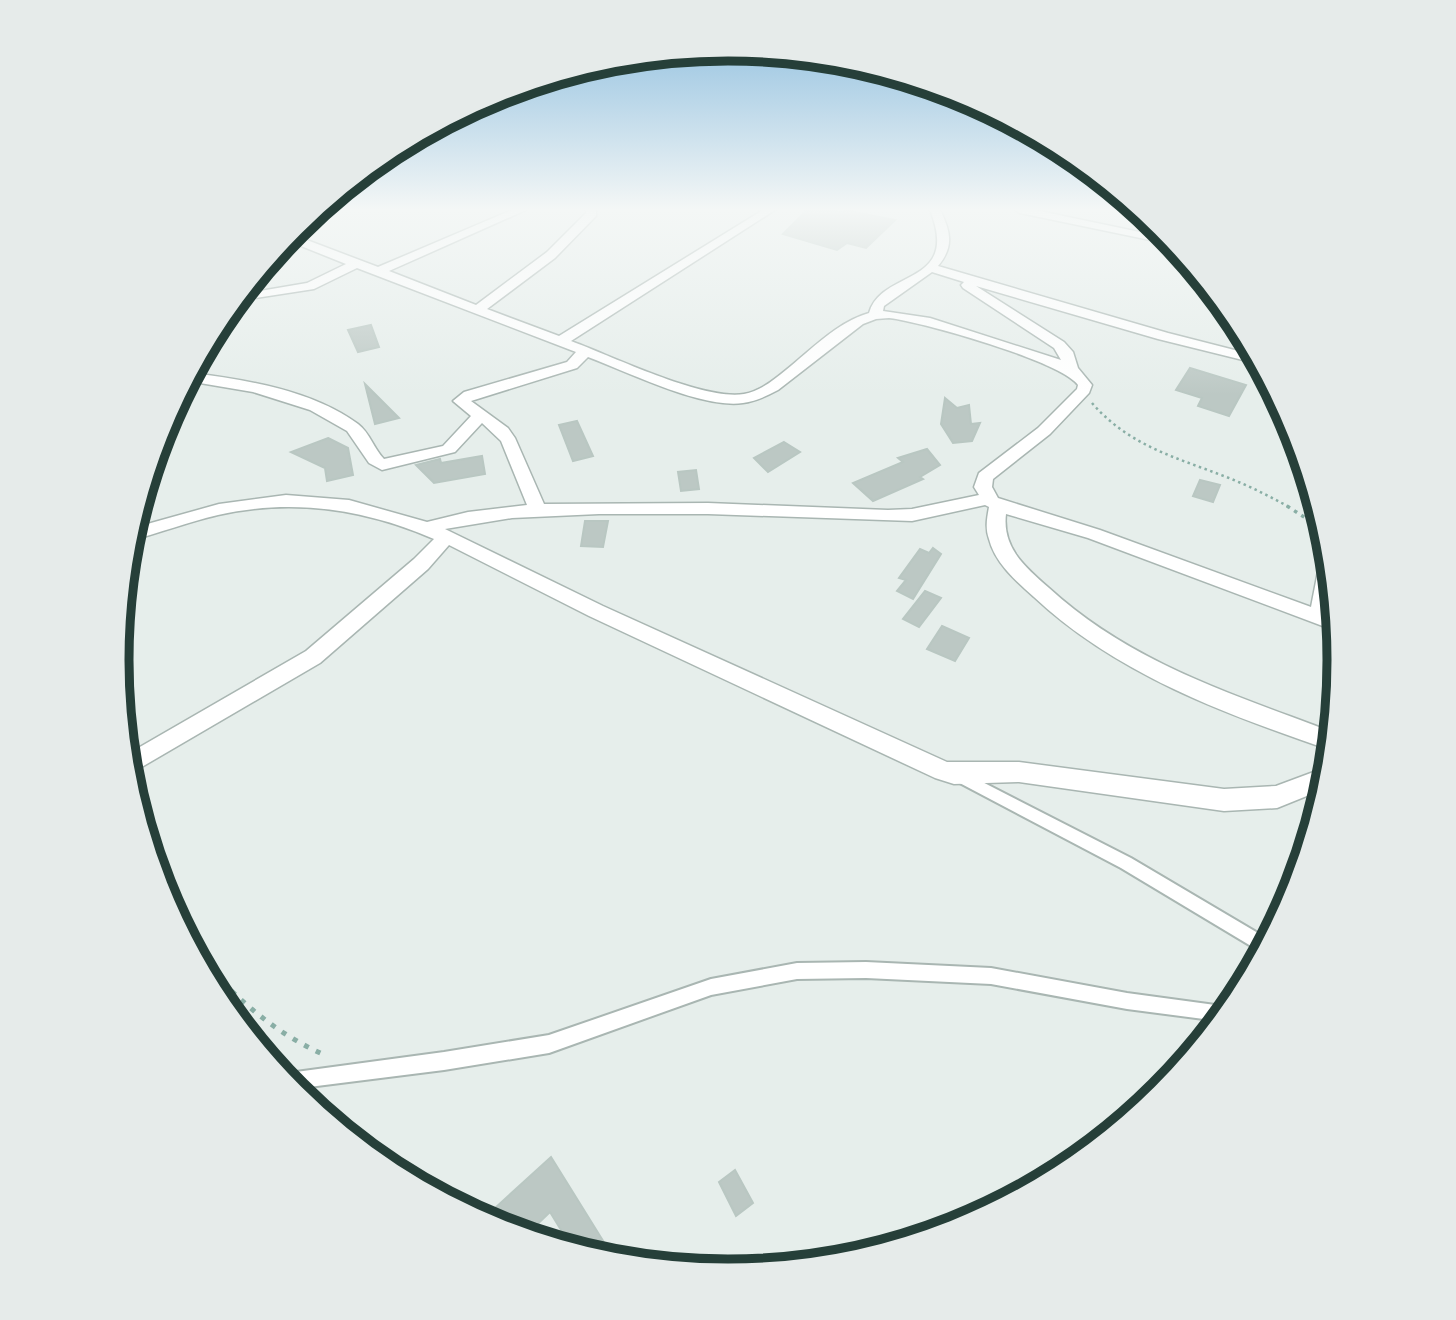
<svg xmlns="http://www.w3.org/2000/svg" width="1456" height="1320" font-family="Cabin,sans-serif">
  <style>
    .building { fill: #bcc8c4; stroke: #b9c7c2; stroke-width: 2 }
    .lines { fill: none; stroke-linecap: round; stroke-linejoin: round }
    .service-casing { stroke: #a9b6b2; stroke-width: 4 }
    .minor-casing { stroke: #a9b6b2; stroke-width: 3 }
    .path-far3 { stroke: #89aea5; stroke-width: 2.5; stroke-dasharray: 2.5 3.5; stroke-linecap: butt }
    .path-far2 { stroke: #89aea5; stroke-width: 3.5; stroke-dasharray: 3.5 5; stroke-linecap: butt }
    .path-far1 { stroke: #89aea5; stroke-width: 4.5; stroke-dasharray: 4.5 6; stroke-linecap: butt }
    .path { stroke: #89aea5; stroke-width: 5; stroke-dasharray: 5 8; stroke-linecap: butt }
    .service { fill: #fff; fill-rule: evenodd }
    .minor { fill: #fff; fill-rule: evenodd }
    .rim { fill: none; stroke: #263f39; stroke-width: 9 }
  </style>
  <rect width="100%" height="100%" fill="#e6eeeb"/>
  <!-- building -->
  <g class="building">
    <polygon points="807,210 843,212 845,210 895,220 866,248 847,243 837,250 783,234"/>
    <polygon points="371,325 379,347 358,352 348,330"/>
    <polygon points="1190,368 1246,385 1229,416 1198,406 1202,398 1176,390"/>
    <polygon points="365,384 399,418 375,424"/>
    <polygon points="945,398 957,408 969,405 971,424 980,423 972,441 953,443 941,424"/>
    <polygon points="577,421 593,456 573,461 559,425"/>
    <polygon points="328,438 348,448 353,475 327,481 325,468 291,452"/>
    <polygon points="784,442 800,452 768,472 754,458"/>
    <polygon points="927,449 940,465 920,477 923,479 873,501 853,483 903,462 898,458"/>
    <polygon points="482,456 485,474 434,483 416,465 440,459 441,463"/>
    <polygon points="696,470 699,489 681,491 678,472"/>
    <polygon points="1200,480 1220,485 1213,502 1193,496"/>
    <polygon points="585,521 608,521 603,547 581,546"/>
    <polygon points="933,548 941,554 913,599 897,591 906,580 899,578 920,549 929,553"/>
    <polygon points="925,591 941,598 919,627 903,619"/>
    <polygon points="942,626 969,638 955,661 927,649"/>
    <polygon points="551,1157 615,1260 572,1248 550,1212 527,1234 483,1219"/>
    <polygon points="735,1170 753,1203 736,1216 719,1182"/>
  </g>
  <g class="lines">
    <!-- service casing -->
    <g class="service-casing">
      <g id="service">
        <polygon points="959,770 1131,858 1268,939 1261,952 1121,868 954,780 952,776 954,772"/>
        <polygon points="866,962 991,968 1127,993 1230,1007 1219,1021 1127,1009 991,984 866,978 797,979 711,995 549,1053 444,1070 293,1089 281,1074 444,1052 549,1035 711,979 797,963"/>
      </g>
    </g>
    <!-- minor casing -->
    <g class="minor-casing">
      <g id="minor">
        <path d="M512,210h14l-137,61 87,34 71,-53 39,-39v-3h10v6l-41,42 -68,51 72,27 204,-126h12l-204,131c41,15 133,60 173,53 16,-3 30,-14 42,-24 25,-20 51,-48 83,-57 13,-45 92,-26 61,-103h10c11,22 14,37 -2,56l230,67 86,22 5,9 -101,-25 -182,-53 88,56 9,10 5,16 14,17 -3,8 -39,41 -57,45 -1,8 6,11 102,32 211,77 9,-46 2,-5 7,-1 4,41 -3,18 5,2 1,15 -248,-93 -82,-24c-4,34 19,53 43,74 82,75 181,105 283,144l-2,18c-105,-36 -214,-76 -296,-153 -18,-16 -39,-34 -45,-58 -4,-11 -2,-21 0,-32l-4,-2 -73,16 -204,-7h-109l-87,4 -67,11 158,77 344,156h72l205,27 52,-3 51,-19 -3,22 -47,19 -53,3 -205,-29 -65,2 -19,-6 -346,-162 -140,-71 -21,24 -108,94 -192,112 -2,-20 180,-104 108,-92 20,-20c-69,-30 -142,-41 -216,-24 -30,7 -59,18 -88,26l3,-13 86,-24 67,-9 63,5 78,22 41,-10 59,-7 -26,-64 -19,-18 -27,29 -73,18 -13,-7 -22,-32 -37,-21 -57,-18 -65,-11 4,-8c55,7 120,17 166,51 12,9 16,25 26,35l59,-13 28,-30 -18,-15 11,-9 103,-30 9,-10 -219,-84 -43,21 -78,12 6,-7 65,-11 39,-19 -60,-24 5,-6 87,33zM932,272l32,10 -3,3 2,3 91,60 7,12 -131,-42 -47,-7 1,-5zM889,318c34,4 171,43 189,67l-1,4 -39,39 -59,45 -5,14 5,8 -67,14 -24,1 -180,-7 -164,1 -29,-66 -7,-10 -37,-27 106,-33 11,-11c40,15 114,52 155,46 13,-2 24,-7 35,-13l85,-66 13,-5z"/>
        <polygon points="1015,210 1035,210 1168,238 1174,245 1020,213"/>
        <polygon points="1129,210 1138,210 1143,214 1130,212"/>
      </g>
    </g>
    <!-- path-far3 -->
    <path class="path-far3" d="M1092,403c44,51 103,58 160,85 13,6 26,13 39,20"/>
    <!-- path-far2 -->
    <polyline class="path-far2" points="1287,506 1324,530"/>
    <!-- path-far1 -->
    <polyline class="path-far1" points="140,817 147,822 172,896 204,964 224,984"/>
    <!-- path -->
    <path class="path" d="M222,982c33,32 63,56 105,74"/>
    <!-- service -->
    <use href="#service" class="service"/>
    <!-- minor -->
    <use href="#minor" class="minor"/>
  </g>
  <!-- sky -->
  <linearGradient id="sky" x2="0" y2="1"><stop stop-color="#86badd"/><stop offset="0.53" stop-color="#f4f7f6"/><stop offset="1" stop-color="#f4f7f6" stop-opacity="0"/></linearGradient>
  <rect width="1456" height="395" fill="url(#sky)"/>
  <!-- crop -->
  <path d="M0 0H1456V1320H0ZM129 660a599 599 0 1 1 1198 0a599 599 0 1 1-1198 0Z" fill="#e6ebea" fill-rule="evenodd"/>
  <path class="rim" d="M129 660a599 599 0 1 1 1198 0a599 599 0 1 1-1198 0Z"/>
</svg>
